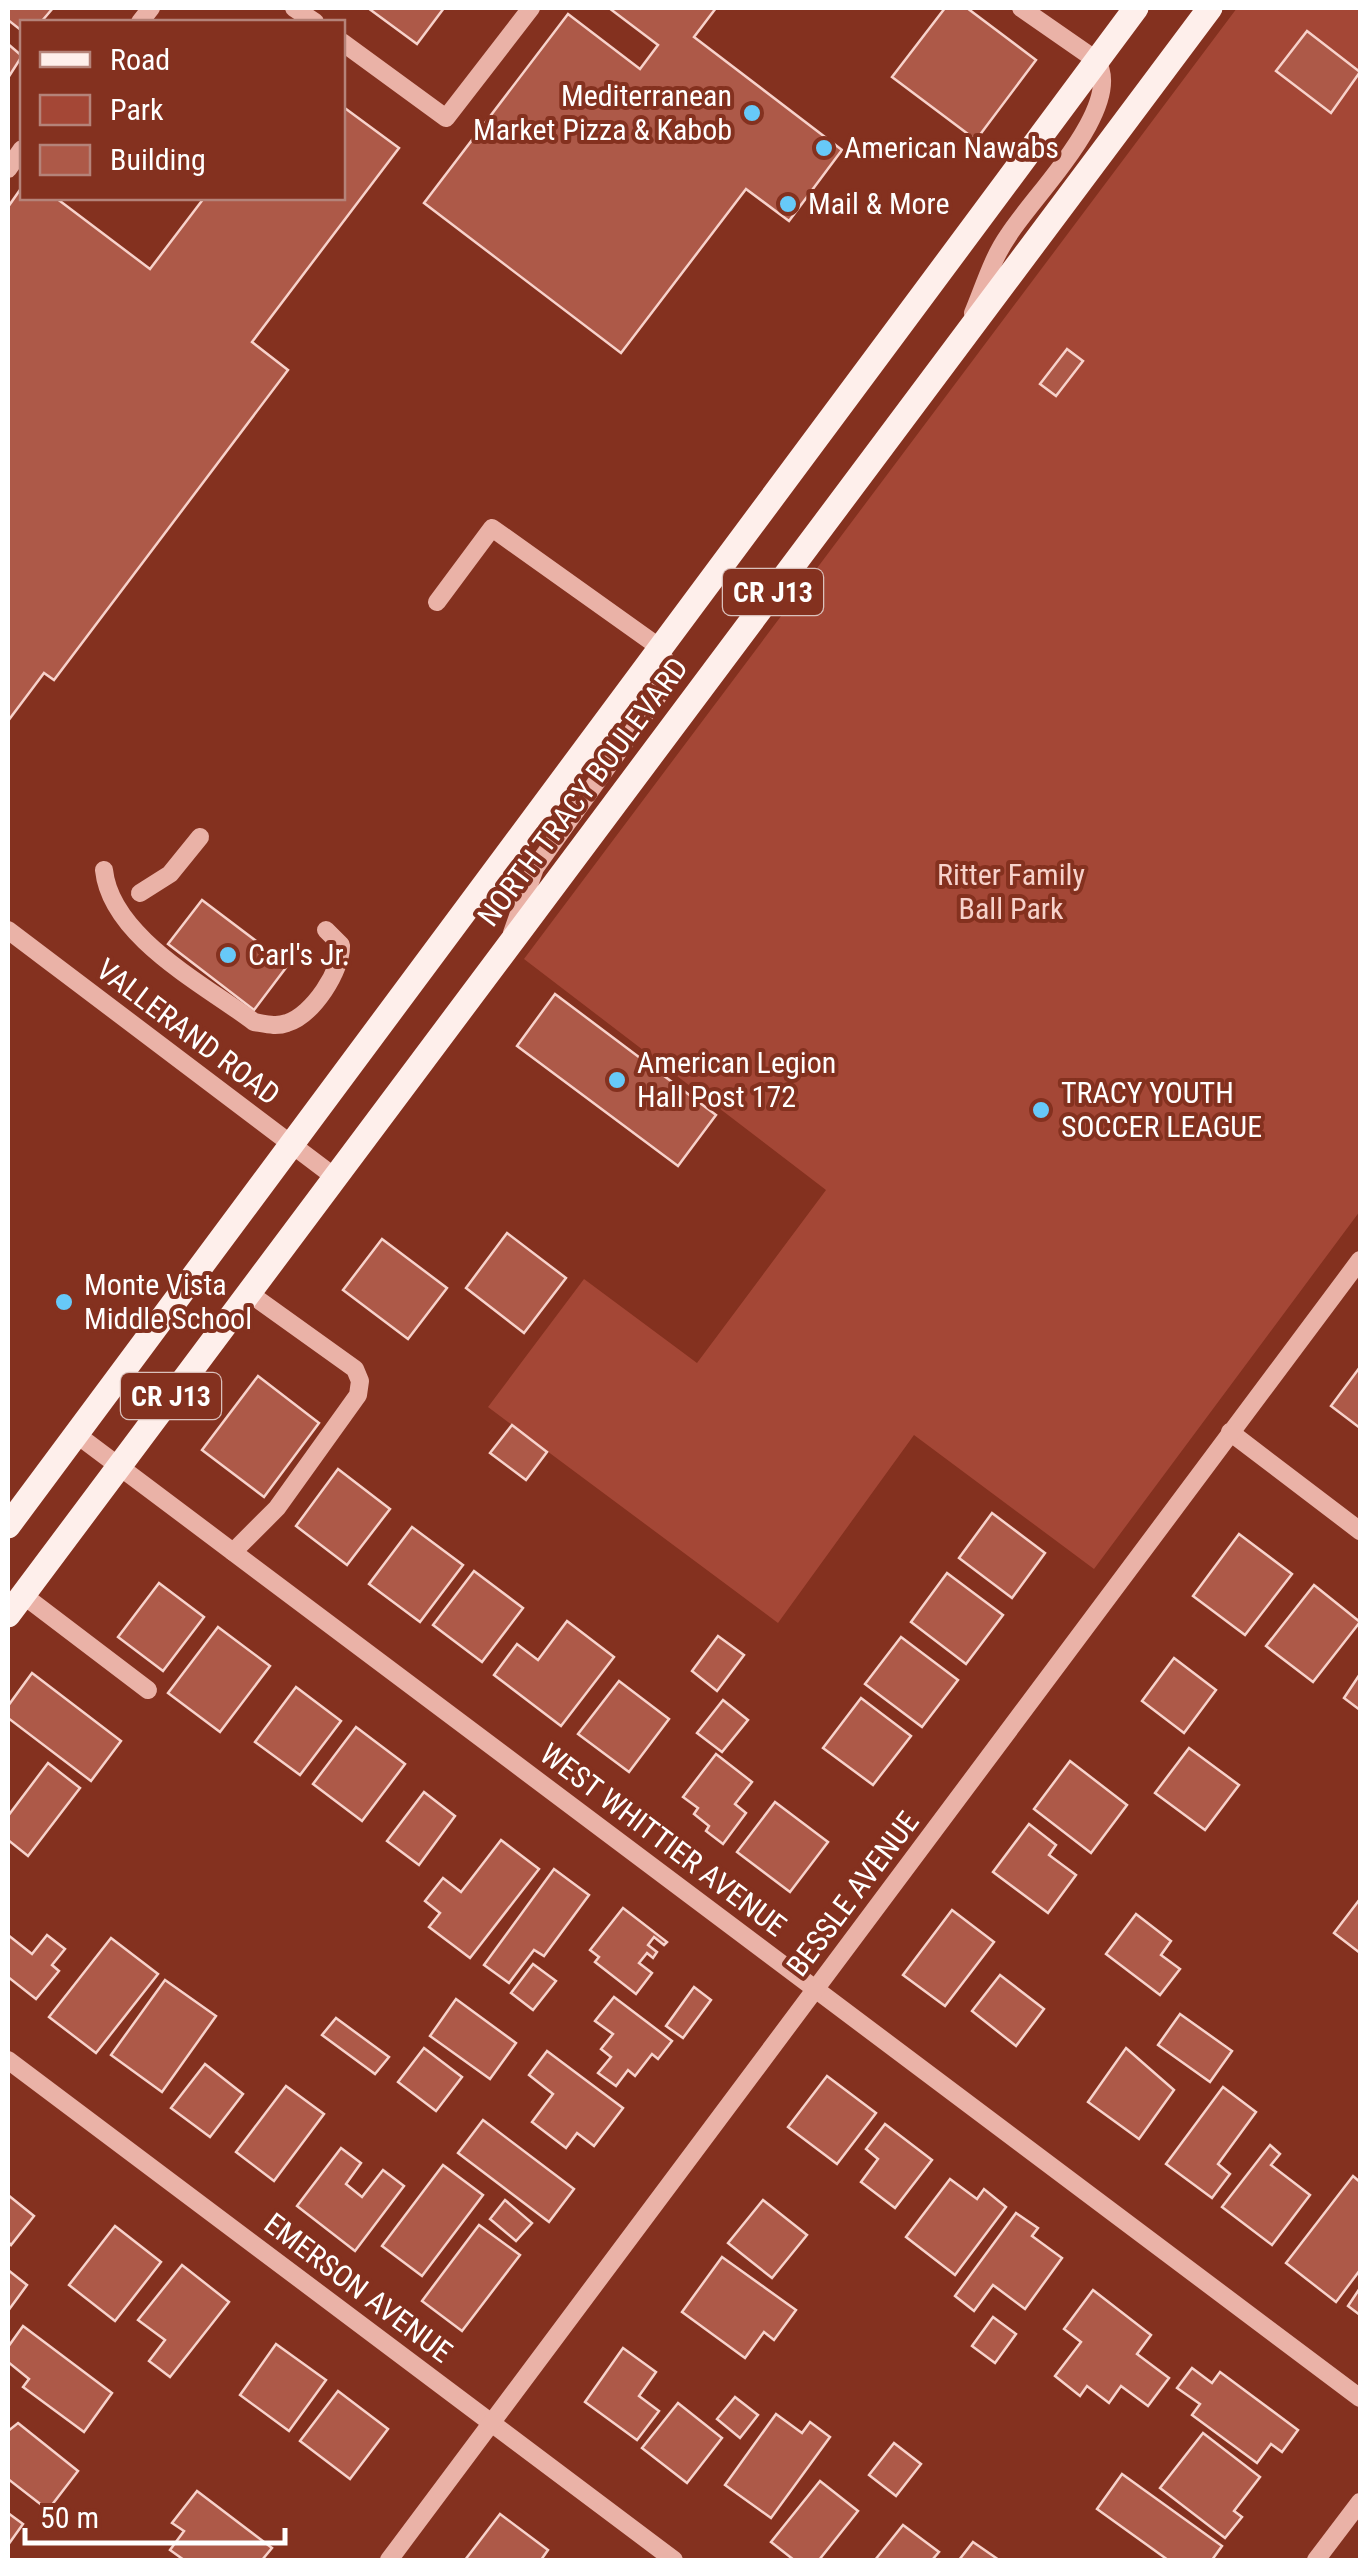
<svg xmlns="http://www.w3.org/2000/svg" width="1368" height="2568" font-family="'Roboto Condensed',sans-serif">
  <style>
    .green { fill: #a44736 }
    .building { fill: #ad5948; stroke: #f7d2cb; stroke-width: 2.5 }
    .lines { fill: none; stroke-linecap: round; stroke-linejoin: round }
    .minor { stroke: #eab2a7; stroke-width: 18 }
    .major { stroke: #feefeb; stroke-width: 25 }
    .poi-dot { fill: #67c9f8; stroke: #84311f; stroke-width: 4 }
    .labels { text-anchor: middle; stroke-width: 8; stroke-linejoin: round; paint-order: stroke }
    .shield { fill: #84311f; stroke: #dac1bc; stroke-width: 2.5 }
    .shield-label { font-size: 28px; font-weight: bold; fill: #fff }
    .poi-label { font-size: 30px; fill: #fff; stroke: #84311f; text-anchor: start }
    .street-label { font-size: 30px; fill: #fff; stroke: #84311f }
    .park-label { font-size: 30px; fill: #f7d2cb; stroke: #84311f }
  </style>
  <rect width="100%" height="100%" fill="#84311f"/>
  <!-- green -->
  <polygon class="green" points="1237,8 1360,8 1360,1211 1094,1569 914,1435 778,1623 488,1407 584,1279 697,1363 826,1190 524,959"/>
  <!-- building -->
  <g class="building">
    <polygon points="8,8 53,8 41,22 22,22 22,31 8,20"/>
    <polygon points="368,8 444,8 417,44"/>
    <polygon points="609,8 716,8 694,37 842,150 789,221 746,189 621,353 424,203 568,14 640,69 658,45"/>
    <polygon points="945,8 967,8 1036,60 976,140 892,77"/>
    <polygon points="1307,31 1360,72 1331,113 1276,71"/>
    <polygon points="8,44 22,56 8,78"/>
    <polygon points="342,106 399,148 252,342 288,370 54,680 44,673 8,721 8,207 22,187 22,198 56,198 150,269 204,198 342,198"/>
    <polygon points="1067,349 1083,361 1056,396 1040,384"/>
    <polygon points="202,900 288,965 254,1010 168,944"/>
    <polygon points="555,994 716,1115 678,1166 517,1046"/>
    <polygon points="507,1233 566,1278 524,1333 466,1288"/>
    <polygon points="382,1239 447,1288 408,1339 343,1290"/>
    <polygon points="1360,1367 1360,1428 1331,1406"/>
    <polygon points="258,1376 319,1423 264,1497 202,1450"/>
    <polygon points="512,1425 547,1452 526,1480 490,1453"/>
    <polygon points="338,1469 390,1509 347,1565 296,1526"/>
    <polygon points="992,1513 1045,1553 1012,1598 959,1558"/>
    <polygon points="412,1527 463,1565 420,1622 369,1584"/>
    <polygon points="1239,1534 1292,1574 1245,1635 1193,1596"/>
    <polygon points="474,1571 523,1608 482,1662 433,1625"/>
    <polygon points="947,1573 1003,1615 966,1664 911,1622"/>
    <polygon points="159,1583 204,1617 163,1671 118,1637"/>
    <polygon points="1314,1585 1360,1622 1313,1682 1266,1646"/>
    <polygon points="567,1621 614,1657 561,1726 494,1675 517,1644 538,1660"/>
    <polygon points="218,1627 270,1666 220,1732 168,1693"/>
    <polygon points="718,1636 744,1655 717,1691 692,1671"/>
    <polygon points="901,1637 958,1680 922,1727 865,1684"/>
    <polygon points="1174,1658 1216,1690 1184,1733 1142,1701"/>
    <polygon points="32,1673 121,1741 91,1781 8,1718 8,1706"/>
    <polygon points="1360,1674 1360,1710 1344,1698"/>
    <polygon points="619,1681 669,1719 629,1772 578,1734"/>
    <polygon points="296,1687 341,1721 300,1775 255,1742"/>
    <polygon points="861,1698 911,1736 873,1785 823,1748"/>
    <polygon points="723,1700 748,1720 722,1752 697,1733"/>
    <polygon points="356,1727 405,1764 362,1821 313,1784"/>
    <polygon points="1189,1748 1239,1785 1205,1830 1155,1793"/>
    <polygon points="716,1754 752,1782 735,1804 746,1813 723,1844 706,1831 709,1826 694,1814 698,1808 683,1797"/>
    <polygon points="1070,1761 1127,1805 1091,1853 1034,1809"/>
    <polygon points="48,1763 80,1788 28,1856 8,1840 8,1816"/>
    <polygon points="424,1792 455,1816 419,1865 387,1841"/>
    <polygon points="775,1802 828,1842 790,1892 737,1852"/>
    <polygon points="1029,1824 1056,1845 1049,1855 1076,1875 1048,1913 993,1872"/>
    <polygon points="501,1840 539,1869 470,1958 429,1927 440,1913 425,1901 443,1878 461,1892"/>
    <polygon points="554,1869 589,1895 544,1956 534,1950 509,1983 484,1965"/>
    <polygon points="1360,1899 1360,1953 1334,1933"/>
    <polygon points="623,1908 667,1942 664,1945 654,1937 648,1945 657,1952 653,1958 647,1953 639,1963 652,1973 636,1994 595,1962 599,1957 590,1950"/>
    <polygon points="952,1910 994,1942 945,2006 903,1975"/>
    <polygon points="1136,1914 1171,1941 1161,1955 1180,1969 1160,1995 1106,1954"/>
    <polygon points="8,1935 32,1954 47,1935 65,1949 52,1965 59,1971 36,1999 8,1977"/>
    <polygon points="111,1938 158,1974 96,2053 49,2017"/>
    <polygon points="533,1964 556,1981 533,2010 511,1993"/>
    <polygon points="1000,1975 1044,2009 1016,2046 972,2011"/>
    <polygon points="165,1980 216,2016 162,2092 111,2055"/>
    <polygon points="694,1987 711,2000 683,2038 666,2026"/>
    <polygon points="614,1997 672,2041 658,2059 652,2054 635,2076 628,2070 616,2086 598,2073 611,2057 601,2049 613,2034 595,2021"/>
    <polygon points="456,1999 516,2043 490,2079 430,2036"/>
    <polygon points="1180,2014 1232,2051 1210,2082 1158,2045"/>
    <polygon points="336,2018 389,2057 375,2074 322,2035"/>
    <polygon points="424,2048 462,2077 436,2111 398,2082"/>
    <polygon points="1126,2048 1174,2090 1139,2139 1088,2102"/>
    <polygon points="547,2051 623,2108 594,2146 577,2133 566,2148 532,2122 553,2094 529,2075"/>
    <polygon points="205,2064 243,2094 210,2137 171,2108"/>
    <polygon points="827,2076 876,2113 837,2164 788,2127"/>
    <polygon points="286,2086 324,2114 274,2181 236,2152"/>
    <polygon points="1223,2087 1256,2112 1218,2164 1230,2174 1212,2198 1166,2164"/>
    <polygon points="483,2120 574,2189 549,2222 458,2153"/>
    <polygon points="885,2124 932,2160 895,2208 861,2182 878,2159 866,2149"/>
    <polygon points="1270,2145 1280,2154 1271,2165 1310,2195 1272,2245 1222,2207"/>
    <polygon points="341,2148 361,2163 346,2184 362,2197 383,2170 404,2186 355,2251 297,2206"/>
    <polygon points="443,2165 483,2195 422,2276 382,2246"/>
    <polygon points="1353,2176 1360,2182 1360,2270 1336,2302 1286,2263"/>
    <polygon points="950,2179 977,2199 984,2189 1006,2207 955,2275 906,2237"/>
    <polygon points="8,2195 34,2216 11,2245 8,2242"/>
    <polygon points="505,2200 532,2223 516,2241 490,2219"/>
    <polygon points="763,2200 807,2235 772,2278 728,2243"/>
    <polygon points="1016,2213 1038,2228 1032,2236 1062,2258 1025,2309 993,2285 974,2311 955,2296"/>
    <polygon points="479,2225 520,2255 462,2331 422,2301"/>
    <polygon points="115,2226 161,2262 115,2321 69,2285"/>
    <polygon points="722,2257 796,2310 774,2340 764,2332 745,2358 682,2312"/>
    <polygon points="182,2265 229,2302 170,2377 149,2361 165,2340 138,2320"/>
    <polygon points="8,2270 27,2285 8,2311"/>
    <polygon points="1360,2288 1360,2315 1348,2306"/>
    <polygon points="1093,2290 1151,2335 1137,2354 1169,2378 1148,2406 1121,2386 1109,2403 1087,2386 1080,2396 1055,2376 1081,2342 1064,2329"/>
    <polygon points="993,2317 1016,2334 995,2363 972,2346"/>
    <polygon points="23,2326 112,2393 84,2432 23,2387 29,2379 8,2362 8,2347"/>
    <polygon points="276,2344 326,2380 289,2431 240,2395"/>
    <polygon points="623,2348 656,2372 639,2396 659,2411 637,2440 585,2402"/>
    <polygon points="1192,2368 1212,2383 1220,2372 1298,2430 1282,2452 1271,2444 1257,2463 1192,2415 1200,2404 1177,2388"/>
    <polygon points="338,2391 388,2429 350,2479 300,2441"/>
    <polygon points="735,2397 758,2415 740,2438 717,2419"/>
    <polygon points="678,2403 722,2438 687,2483 642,2448"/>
    <polygon points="776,2414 802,2433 810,2422 830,2437 771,2518 725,2485"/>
    <polygon points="18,2423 78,2471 48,2510 8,2479 8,2431"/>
    <polygon points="1203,2433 1260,2477 1234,2511 1242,2517 1225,2538 1160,2488"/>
    <polygon points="894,2443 921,2464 896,2496 869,2475"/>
    <polygon points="1122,2474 1222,2546 1212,2560 1168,2560 1097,2509"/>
    <polygon points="820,2481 858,2511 819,2560 794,2560 771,2542"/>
    <polygon points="197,2491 272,2548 262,2560 184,2560 170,2550 184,2531 172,2523"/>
    <polygon points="8,2513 23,2524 8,2545"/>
    <polygon points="500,2514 548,2550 541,2560 465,2560"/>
    <polygon points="903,2525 939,2552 932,2560 875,2560"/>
    <polygon points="973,2542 999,2560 959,2560"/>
  </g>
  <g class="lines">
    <!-- minor -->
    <g class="minor">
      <polyline points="294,8 315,22"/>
      <polyline points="140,22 151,8"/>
      <polyline points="342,42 446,118 531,8"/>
      <polyline points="8,169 22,149"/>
      <path d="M973,313c11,-26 19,-54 35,-77 24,-39 119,-131 88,-176l-75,-52"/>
      <polyline points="437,602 492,528 659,647 666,662 658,696 535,868 512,933"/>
      <path d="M104,870c7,67 100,114 150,152 12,2 22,5 33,1 26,-8 55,-53 54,-78l-15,-15"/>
      <polyline points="140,893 170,874 200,837"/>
      <polyline points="8,930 336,1178"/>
      <polyline points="1230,1432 1360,1531"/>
      <polyline points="76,1434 1360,2398"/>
      <polyline points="233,1552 277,1508 358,1395 360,1381 355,1369 249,1293"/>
      <polyline points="23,1595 148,1690"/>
      <polyline points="8,2060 674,2560"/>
      <polyline points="389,2560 1360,1260"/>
      <polyline points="1316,2560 1360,2502"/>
    </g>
    <!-- major -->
    <g class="major">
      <polyline points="8,1526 1136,8"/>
      <polyline points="8,1615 1210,8"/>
    </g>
  </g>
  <!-- markers -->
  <g class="poi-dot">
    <circle cx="752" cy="113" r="10"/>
    <circle cx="824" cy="148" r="10"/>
    <circle cx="788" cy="204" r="10"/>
    <circle cx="228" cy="955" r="10"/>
    <circle cx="617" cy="1080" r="10"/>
    <circle cx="1041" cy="1110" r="10"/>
    <circle cx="64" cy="1302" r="10"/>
  </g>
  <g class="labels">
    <!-- shield labels -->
    <g class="shield">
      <rect x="723" y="569" width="100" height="46" rx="8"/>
      <rect x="121" y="1373" width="100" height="46" rx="8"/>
    </g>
    <g class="shield-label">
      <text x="773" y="602">CR J13</text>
      <text x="171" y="1406">CR J13</text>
    </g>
    <!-- poi labels -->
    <g class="poi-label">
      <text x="732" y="106" text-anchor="end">Mediterranean<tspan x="732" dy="34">Market Pizza &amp; Kabob</tspan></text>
      <text x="844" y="158">American Nawabs</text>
      <text x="808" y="214">Mail &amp; More</text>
      <text x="248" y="965">Carl's Jr.</text>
      <text x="637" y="1073">American Legion<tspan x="637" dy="34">Hall Post 172</tspan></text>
      <text x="1061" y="1103">TRACY YOUTH<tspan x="1061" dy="34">SOCCER LEAGUE</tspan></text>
      <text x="84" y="1295">Monte Vista<tspan x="84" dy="34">Middle School</tspan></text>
    </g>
    <!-- street labels -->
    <g class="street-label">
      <text transform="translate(583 792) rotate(-53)" y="10">NORTH TRACY BOULEVARD</text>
      <text transform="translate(188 1032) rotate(37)" y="10">VALLERAND ROAD</text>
      <text transform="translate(663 1840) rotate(37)" y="10">WEST WHITTIER AVENUE</text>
      <text transform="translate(853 1894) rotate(-53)" y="10">BESSLE AVENUE</text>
      <text transform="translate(358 2288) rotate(37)" y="10">EMERSON AVENUE</text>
    </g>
    <!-- park labels -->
    <g class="park-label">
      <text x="1011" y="885">Ritter Family<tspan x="1011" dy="34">Ball Park</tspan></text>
    </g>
  </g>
  <!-- border -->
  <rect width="1368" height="2568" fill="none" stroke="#ffffff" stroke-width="20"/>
  <!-- legend -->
  <rect x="20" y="20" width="325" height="180" fill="#84311f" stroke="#b58379" stroke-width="2.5"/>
  <rect x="40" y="52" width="50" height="15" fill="#feefeb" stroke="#b58379" stroke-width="2.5"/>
  <text x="110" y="70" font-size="30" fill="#ffffff">Road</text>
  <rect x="40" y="95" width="50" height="30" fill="#a44736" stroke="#b58379" stroke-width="2.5"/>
  <text x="110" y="120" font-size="30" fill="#ffffff">Park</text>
  <rect x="40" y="145" width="50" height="30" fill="#ad5948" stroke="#b58379" stroke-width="2.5"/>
  <text x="110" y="170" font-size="30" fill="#ffffff">Building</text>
  <!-- scale -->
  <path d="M25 2528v15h260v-15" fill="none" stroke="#ffffff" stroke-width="5"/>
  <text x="40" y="2528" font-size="30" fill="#ffffff" stroke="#84311f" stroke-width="8" paint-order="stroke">50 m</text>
</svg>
